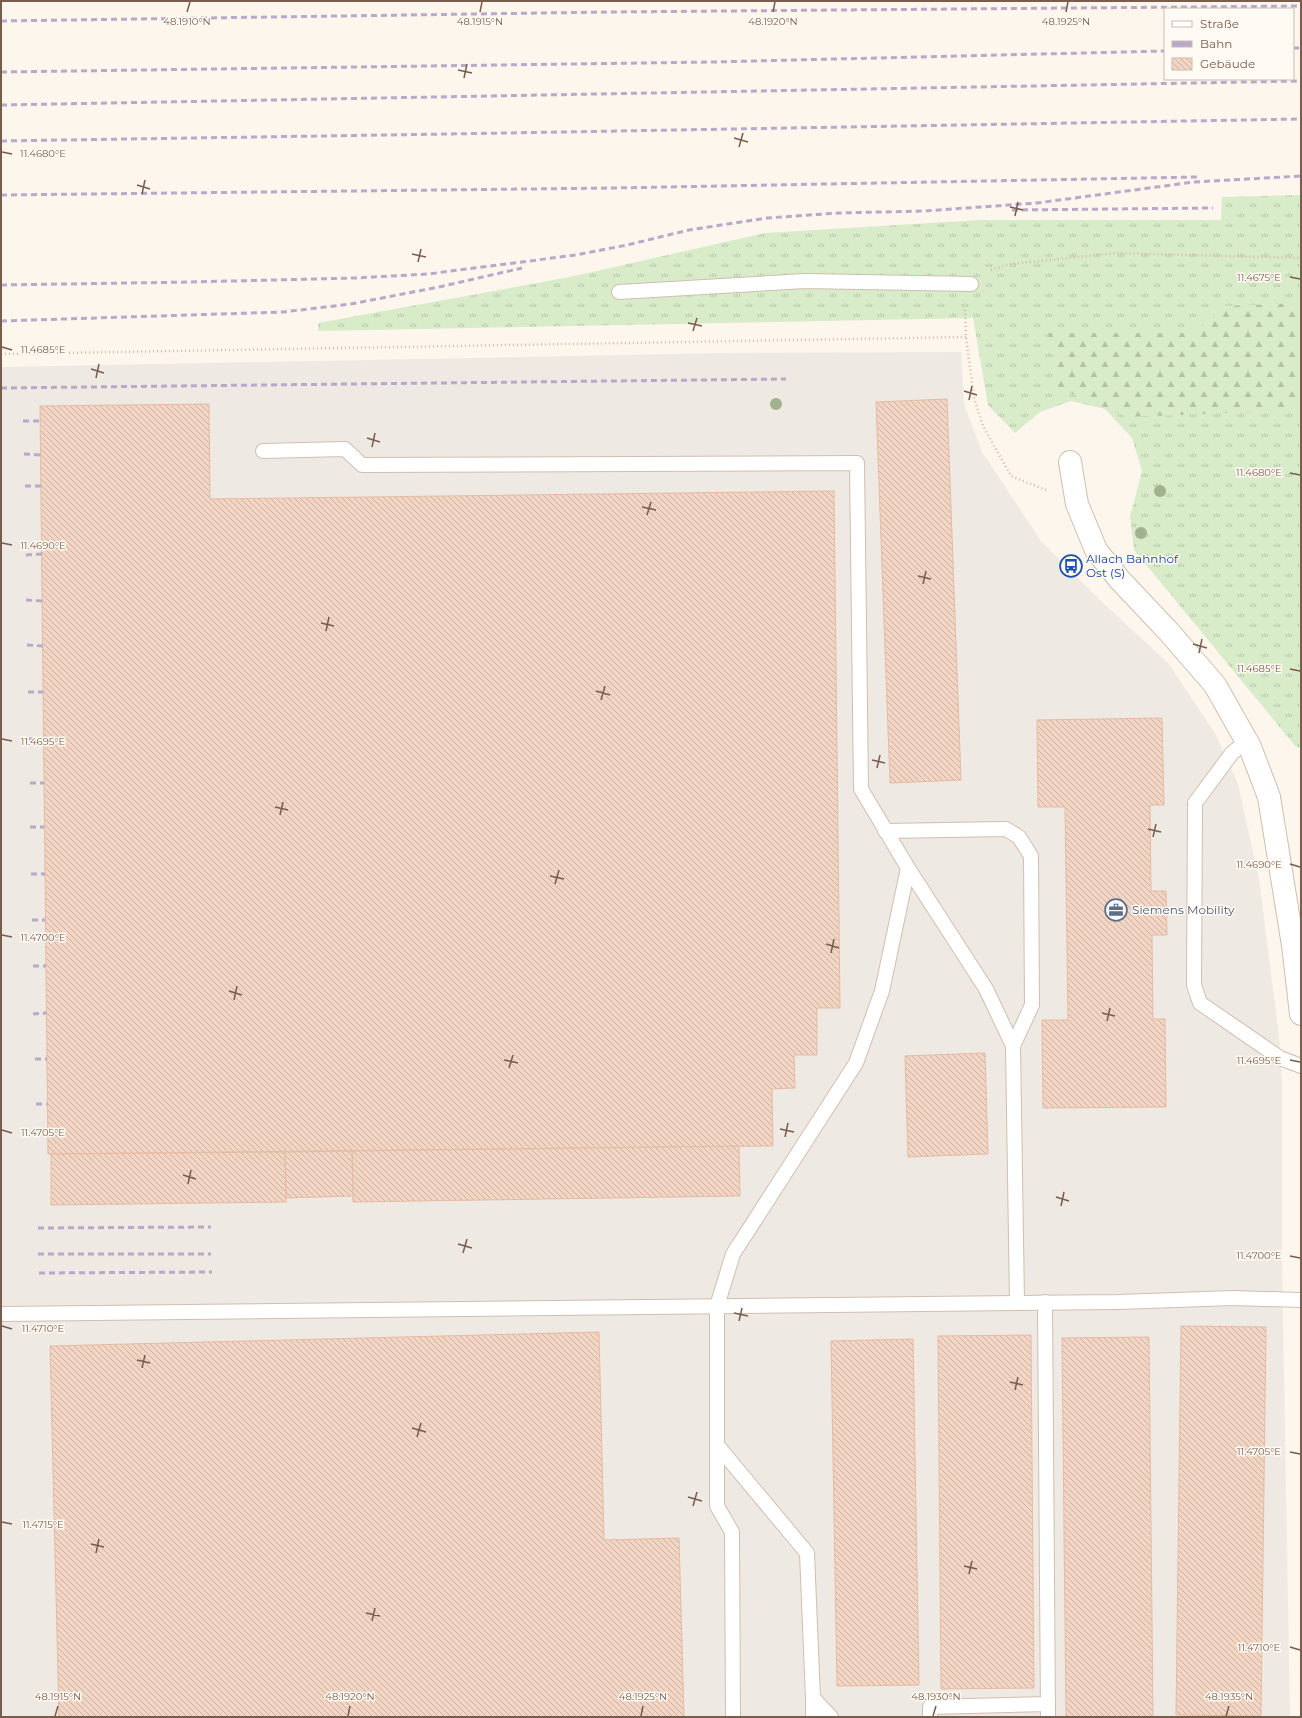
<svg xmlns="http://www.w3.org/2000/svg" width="1302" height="1718" font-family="Montserrat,sans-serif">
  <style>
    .industrial { fill: #efe9e4 }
    .grass { fill: url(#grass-tufts) }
    .forest { fill: url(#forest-firs) }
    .building { fill: url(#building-back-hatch); stroke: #e6bba3 }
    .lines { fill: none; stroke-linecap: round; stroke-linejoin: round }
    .lane-casing { stroke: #d1beb0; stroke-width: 16 }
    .street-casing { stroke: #d1beb0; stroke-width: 24 }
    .path { stroke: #d9b8a5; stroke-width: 2.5; stroke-dasharray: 1 3; stroke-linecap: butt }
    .lane { stroke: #fff; stroke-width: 14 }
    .street { stroke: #fff; stroke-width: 22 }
    .rail { stroke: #b9a8c9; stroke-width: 3; stroke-dasharray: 6 4; stroke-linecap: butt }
    .tree { fill: #a0b28e }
    .ticks { fill: none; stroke: #7a5c4d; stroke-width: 1.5 }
    .labels { text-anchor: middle; stroke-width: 3; stroke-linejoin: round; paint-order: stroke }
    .transit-label { font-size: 12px; fill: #164399; stroke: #fffaf3; text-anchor: start }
    .service-label { font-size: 12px; fill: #4e5e75; stroke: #fffaf3; text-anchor: start }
    .ticks-label { font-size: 10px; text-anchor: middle; fill: #7a5c4d; stroke: #fffaf3; stroke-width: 3; stroke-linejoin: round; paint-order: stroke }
  </style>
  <defs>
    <pattern id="grass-tufts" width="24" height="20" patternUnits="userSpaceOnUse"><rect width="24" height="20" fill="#d8ecc9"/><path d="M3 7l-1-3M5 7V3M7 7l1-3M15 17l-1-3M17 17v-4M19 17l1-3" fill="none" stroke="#b4c2a5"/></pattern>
    <pattern id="forest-firs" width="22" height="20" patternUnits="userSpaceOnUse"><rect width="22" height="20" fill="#d8ecc9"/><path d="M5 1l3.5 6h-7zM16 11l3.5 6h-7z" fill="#b4c2a5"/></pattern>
    <pattern id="building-back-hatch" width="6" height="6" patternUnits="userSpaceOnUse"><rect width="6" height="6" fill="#f3d5c3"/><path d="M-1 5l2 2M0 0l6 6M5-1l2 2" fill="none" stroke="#cab0a1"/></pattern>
  </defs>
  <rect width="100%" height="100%" fill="#fdf6ec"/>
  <!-- industrial -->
  <polygon class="industrial" points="961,352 964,404 982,452 1041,541 1100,600 1168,663 1216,735 1238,784 1259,879 1279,1036 1282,1081 1282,1258 1290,1717 1,1717 1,367 730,353"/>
  <!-- grass -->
  <polygon class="grass" points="1301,195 1301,748 1296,747 1134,550 1130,517 1142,471 1132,438 1105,409 1071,401 1040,412 1015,433 988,405 973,318 318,331 318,323 570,277 765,233 980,220 1221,220 1222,197"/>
  <!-- forest -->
  <polygon class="forest" points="1301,303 1301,410 1127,417 1059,388 1048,333 1193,333 1225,306"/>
  <!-- building -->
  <g class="building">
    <polygon points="947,399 961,780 890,783 876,402"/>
    <polygon points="209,404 210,499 834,491 840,1008 817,1008 817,1055 794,1055 795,1088 772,1089 773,1146 48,1154 40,406"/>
    <polygon points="1162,718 1164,805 1150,805 1151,891 1166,891 1167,935 1152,935 1153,1019 1165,1019 1166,1107 1043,1108 1042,1020 1068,1020 1065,807 1038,807 1037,720"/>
    <polygon points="985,1053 988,1154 908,1157 905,1056"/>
    <polygon points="739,1146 740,1196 353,1202 352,1151"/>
    <polygon points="352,1151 353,1196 286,1198 285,1152"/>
    <polygon points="285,1152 286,1202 51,1205 51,1154"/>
    <polygon points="1181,1326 1266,1327 1261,1716 1176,1715"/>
    <polygon points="599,1332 604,1540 679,1538 684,1717 59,1717 50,1346"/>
    <polygon points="1031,1335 1034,1688 941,1689 938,1336"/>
    <polygon points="1149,1337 1153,1717 1066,1717 1062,1338"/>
    <polygon points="913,1339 919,1685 837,1686 831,1341"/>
  </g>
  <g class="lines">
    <!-- lane casing -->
    <g class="lane-casing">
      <g id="lane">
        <polyline points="619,292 805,281 971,284"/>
        <polyline points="263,451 345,449 362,465 857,463 861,789 908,868 986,989 1013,1046 1017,1302"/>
        <polyline points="1247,741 1232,753 1195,803 1194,985 1200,1003 1280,1058 1301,1066"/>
        <polyline points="885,831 1006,829 1019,837 1031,856 1032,1005 1013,1046"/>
        <polyline points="1045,1302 1048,1717"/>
        <polyline points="1,1314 1118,1302 1234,1298 1301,1300"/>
        <polyline points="717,1445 807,1553 813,1698 831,1717"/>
        <polyline points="813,1698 813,1717"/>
        <polyline points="733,1717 732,1532 717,1506 717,1306 733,1254 856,1063 882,991 908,868"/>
        <polyline points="930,1717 930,1707 1048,1704"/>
      </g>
    </g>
    <!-- street casing -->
    <g class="street-casing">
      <polyline id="street" points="1070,462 1077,504 1096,550 1119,579 1169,632 1215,685 1250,747 1269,797 1293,945 1301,1014"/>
    </g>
    <!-- path -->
    <g class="path">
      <polyline points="991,270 1010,264 1117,253 1301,258"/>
      <polyline points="965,310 966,337 974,398 983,426 1011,476 1046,490"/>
      <polyline points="1,354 966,337"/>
    </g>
    <!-- lane -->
    <use href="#lane" class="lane"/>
    <!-- street -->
    <use href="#street" class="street"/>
    <!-- rail -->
    <g class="rail">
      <polyline points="1,21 610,12 1301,6"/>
      <polyline points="1293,48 1301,48"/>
      <polyline points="1,72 712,62 1165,51"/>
      <polyline points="1,105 1301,81"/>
      <polyline points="1,141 448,134 1301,119"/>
      <polyline points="1,195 614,188 1197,177"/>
      <polyline points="1012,210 1213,208"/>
      <polyline points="1,285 191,282 355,278 428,274 576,255 627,245 689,230 767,218 838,213 924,211 1037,203 1194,182 1301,176"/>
      <polyline points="1,321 283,312 351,304 439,287 522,268"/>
      <polyline points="1,388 786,379"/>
      <polyline points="23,421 40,421"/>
      <polyline points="24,454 41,455"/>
      <polyline points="25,486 41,486"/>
      <polyline points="26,555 42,554"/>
      <polyline points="26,600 42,601"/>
      <polyline points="27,645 43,646"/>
      <polyline points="28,692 43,692"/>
      <polyline points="29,739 44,739"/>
      <polyline points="30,783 44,783"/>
      <polyline points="30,827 44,827"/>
      <polyline points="31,874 45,874"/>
      <polyline points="32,920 45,920"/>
      <polyline points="33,966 46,966"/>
      <polyline points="33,1014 46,1013"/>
      <polyline points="35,1059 47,1059"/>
      <polyline points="36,1104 47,1104"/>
      <polyline points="38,1228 211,1227"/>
      <polyline points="38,1254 211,1254"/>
      <polyline points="39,1273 212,1272"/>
    </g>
  </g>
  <!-- trees -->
  <g class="tree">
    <circle cx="776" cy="404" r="6"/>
    <circle cx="1160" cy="491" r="6"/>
    <circle cx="1141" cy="533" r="6"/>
  </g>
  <!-- ticks -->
  <path class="ticks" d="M187,12l3,-10M480,12l2,-10M773,12l2,-10M1066,12l2,-10M458,70l14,3M464,78l3,-14M734,138l14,4M739,147l4,-14M2,152l10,2M137,185l13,4M142,194l3,-14M1010,207l13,3M1015,216l3,-14M412,254l14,3M418,262l3,-13M1290,277l10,2M688,323l14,3M693,331l4,-13M2,347l10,3M91,369l13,4M96,378l3,-14M964,391l13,4M969,400l3,-14M367,438l13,4M372,447l3,-14M1290,473l10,2M642,507l14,3M647,515l4,-13M2,543l10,2M918,576l13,3M923,584l3,-13M321,623l13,3M326,631l3,-14M1193,644l14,4M1199,653l3,-14M1290,669l10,2M596,691l14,4M601,700l4,-14M2,739l10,2M872,760l13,3M877,768l3,-13M275,807l13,3M280,815l3,-13M1148,829l13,3M1153,837l3,-13M1290,864l10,3M550,876l14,3M555,884l4,-14M2,935l10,2M826,944l13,4M831,953l3,-14M229,991l13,4M234,1000l3,-14M1102,1013l13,3M1107,1021l3,-13M504,1060l14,3M1290,1060l10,2M509,1068l4,-13M780,1129l14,3M2,1130l10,3M785,1137l3,-14M183,1175l13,4M188,1184l3,-14M1056,1197l13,4M1061,1206l3,-14M458,1244l14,4M463,1253l4,-14M1290,1256l10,2M734,1313l14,3M739,1321l3,-13M2,1326l10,3M137,1360l13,3M142,1368l3,-13M1010,1382l13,3M1015,1390l3,-13M412,1428l14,4M417,1437l4,-14M1290,1452l10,2M688,1497l14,4M693,1506l4,-14M2,1522l10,2M91,1544l13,3M96,1553l3,-14M964,1566l13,3M969,1574l3,-13M366,1613l14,3M372,1621l3,-13M1290,1647l10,3M55,1716l3,-10M348,1716l2,-10M641,1716l2,-10M933,1716l3,-10M1226,1716l3,-10"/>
  <!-- icons -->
  <defs>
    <g id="bus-ring" transform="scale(1.15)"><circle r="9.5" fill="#fffaf3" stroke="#1a4fb4" stroke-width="1.5"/><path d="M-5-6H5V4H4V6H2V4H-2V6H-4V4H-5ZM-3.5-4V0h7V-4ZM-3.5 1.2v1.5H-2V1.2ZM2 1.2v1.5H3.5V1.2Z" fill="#1a4fb4"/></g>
    <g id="office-ring" transform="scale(1.15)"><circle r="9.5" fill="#fffaf3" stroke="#5c6f8a" stroke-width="1.5"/><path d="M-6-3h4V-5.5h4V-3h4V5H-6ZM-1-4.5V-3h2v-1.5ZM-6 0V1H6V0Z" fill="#5c6f8a"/></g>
  </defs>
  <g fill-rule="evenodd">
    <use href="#bus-ring" x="1071" y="566"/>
    <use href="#office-ring" x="1116" y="910"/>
  </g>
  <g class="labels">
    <!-- transit labels -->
    <g class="transit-label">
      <text x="1086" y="563">Allach Bahnhof<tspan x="1086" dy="14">Ost (S)</tspan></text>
    </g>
    <!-- service labels -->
    <g class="service-label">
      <text x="1132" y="914">Siemens Mobility</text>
    </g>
  </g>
  <g class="ticks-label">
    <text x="187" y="25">48.1910°N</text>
    <text x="1066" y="25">48.1925°N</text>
    <text x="480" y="25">48.1915°N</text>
    <text x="773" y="25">48.1920°N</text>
    <text x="43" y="157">11.4680°E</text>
    <text x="1259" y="281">11.4675°E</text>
    <text x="43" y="353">11.4685°E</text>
    <text x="1259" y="476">11.4680°E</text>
    <text x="43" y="549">11.4690°E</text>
    <text x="1259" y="672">11.4685°E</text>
    <text x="43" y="745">11.4695°E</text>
    <text x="1259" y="868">11.4690°E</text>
    <text x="43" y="941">11.4700°E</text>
    <text x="1259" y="1064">11.4695°E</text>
    <text x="43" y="1136">11.4705°E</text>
    <text x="1259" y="1259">11.4700°E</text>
    <text x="43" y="1332">11.4710°E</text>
    <text x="1259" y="1455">11.4705°E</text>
    <text x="43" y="1528">11.4715°E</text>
    <text x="1259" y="1651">11.4710°E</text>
    <text x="58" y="1700">48.1915°N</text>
    <text x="350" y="1700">48.1920°N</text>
    <text x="643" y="1700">48.1925°N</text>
    <text x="936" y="1700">48.1930°N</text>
    <text x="1229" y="1700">48.1935°N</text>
  </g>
  <!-- border -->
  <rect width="1302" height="1718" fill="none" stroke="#7a5c4d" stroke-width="4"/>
  <!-- legend -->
  <rect x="1164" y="8" width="130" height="72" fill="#fffaf3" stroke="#cabbb1"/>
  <rect x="1172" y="21" width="20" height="6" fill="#ffffff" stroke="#cabbb1"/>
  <text x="1200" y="28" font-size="12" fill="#7a5c4d">Straße</text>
  <rect x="1172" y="41" width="20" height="6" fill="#b9a8c9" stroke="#cabbb1"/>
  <text x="1200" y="48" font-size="12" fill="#7a5c4d">Bahn</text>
  <rect x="1172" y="58" width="20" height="12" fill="url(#building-back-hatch)" stroke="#cabbb1"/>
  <text x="1200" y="68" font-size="12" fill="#7a5c4d">Gebäude</text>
</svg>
